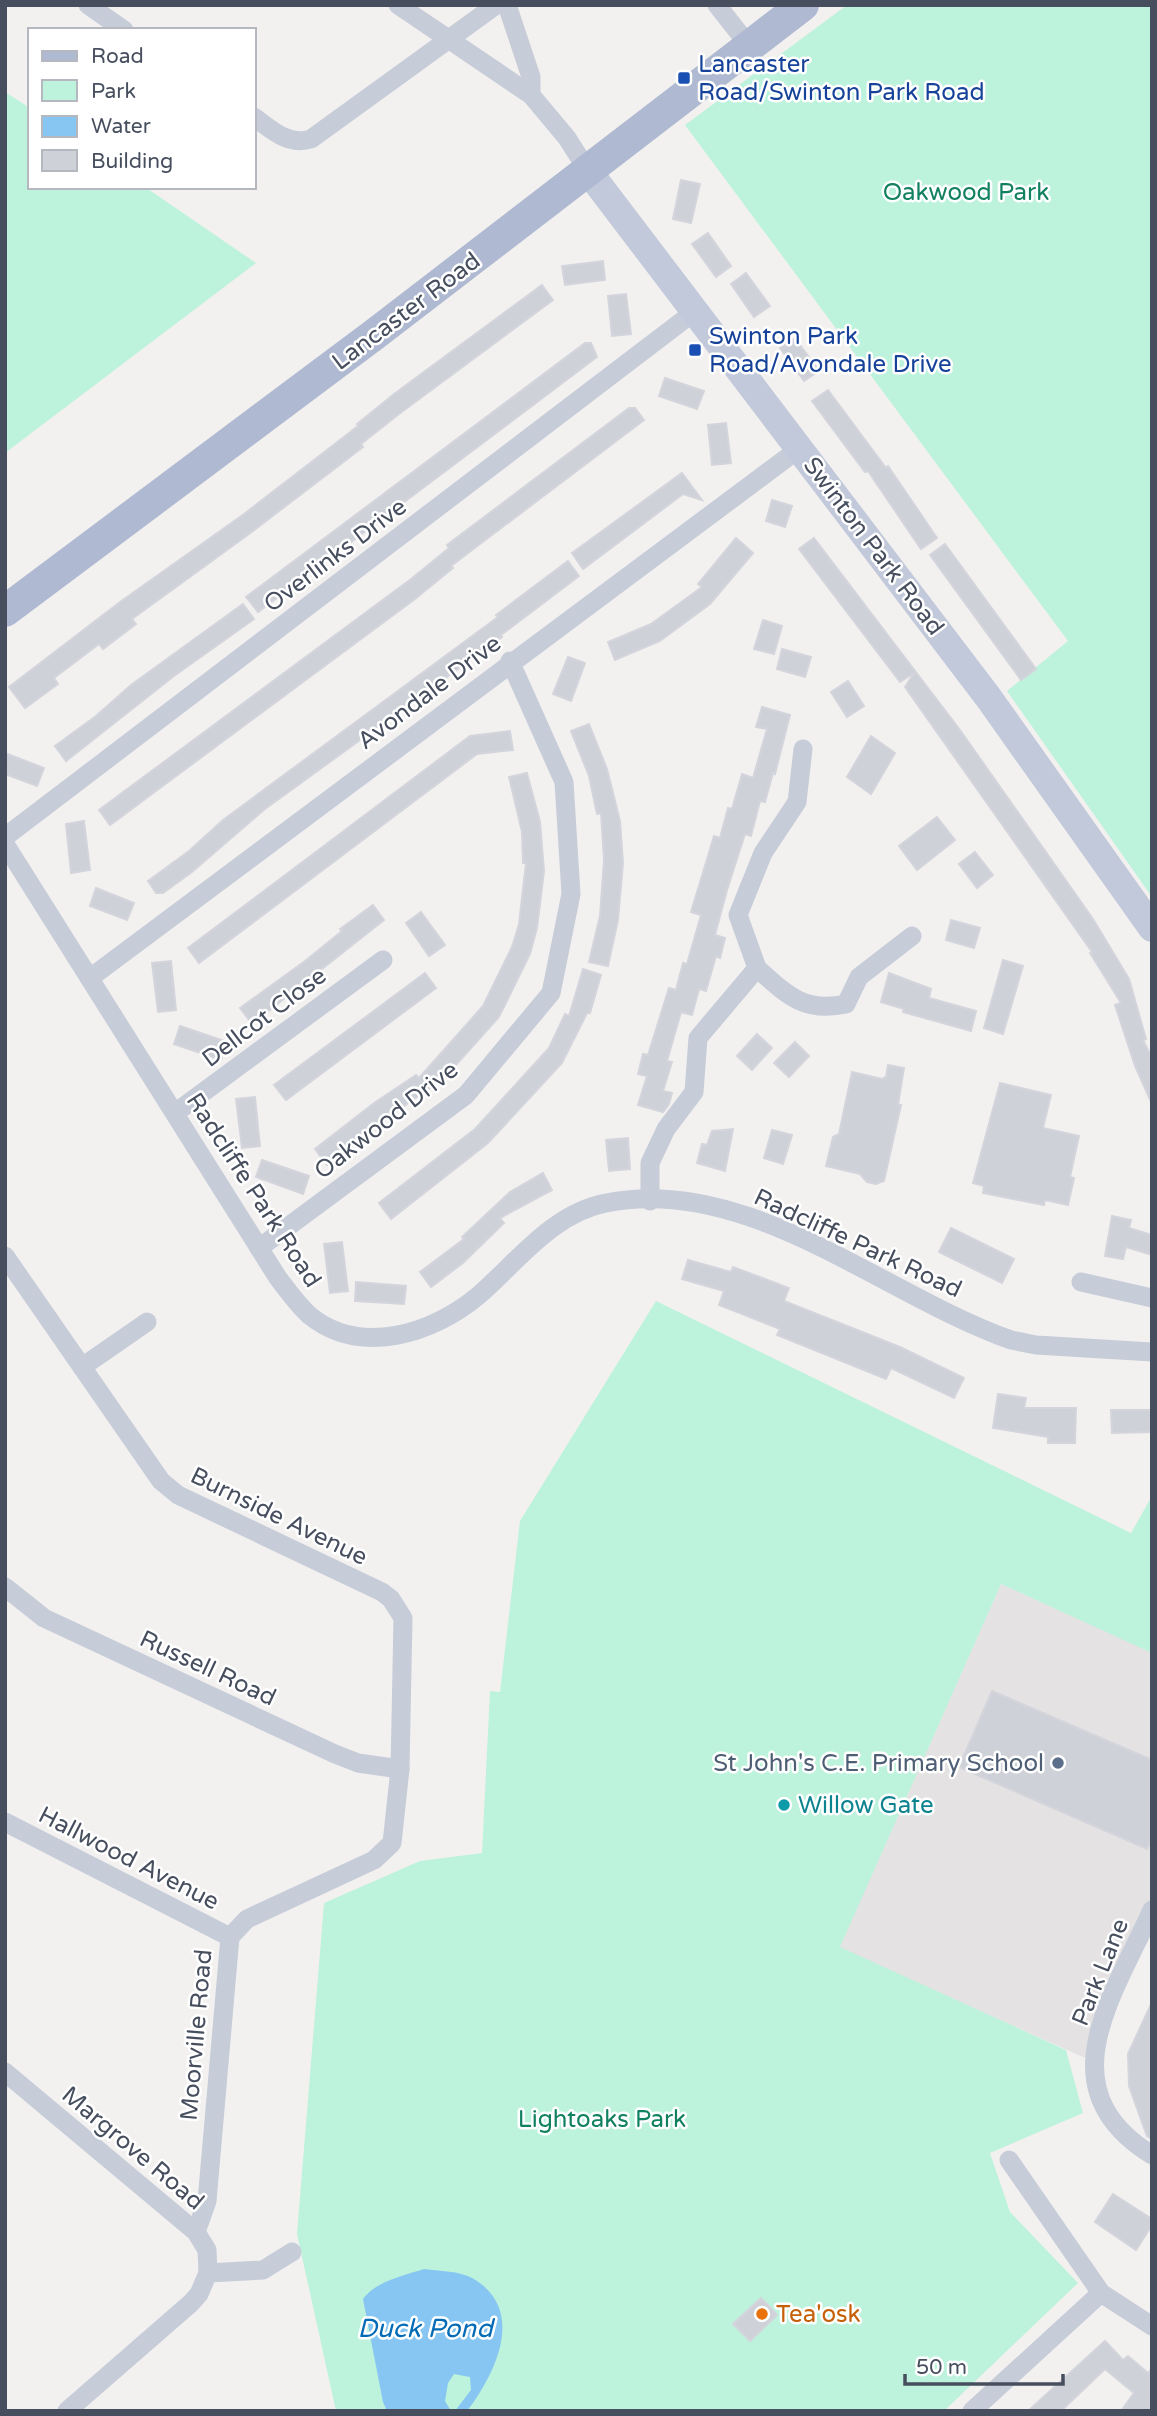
<svg xmlns="http://www.w3.org/2000/svg" width="1157" height="2416" font-family="'Varela Round',sans-serif">
  <style>
    .education { fill: #e4e2e2 }
    .green { fill: #bdf2dd }
    .water { fill: #87c5f2 }
    .building { fill: #cfd1d8; stroke: #d4d5dc; stroke-width: 2 }
    .lines { fill: none; stroke-linecap: round; stroke-linejoin: round }
    .street { stroke: #c6ccd8; stroke-width: 19 }
    .secondary { stroke: #c2c9da; stroke-width: 28 }
    .primary { stroke: #afb9d1; stroke-width: 32 }
    .transit-dot { fill: #1a4fb4; stroke: #fff; stroke-width: 2.5 }
    .service-dot { fill: #5c6f8a; stroke: #fff; stroke-width: 2.5 }
    .culture-dot { fill: #0f9aa8; stroke: #fff; stroke-width: 2.5 }
    .food-dot { fill: #e8710a; stroke: #fff; stroke-width: 2.5 }
    .labels { text-anchor: middle; stroke-width: 5; stroke-linejoin: round; paint-order: stroke }
    .transit-label { font-size: 24px; fill: #164399; stroke: #fff; text-anchor: start }
    .park-label { font-size: 24px; fill: #118160; stroke: #fff }
    .street-label { font-size: 24px; fill: #474f5f; stroke: #fff }
    .service-label { font-size: 24px; fill: #4e5e75; stroke: #fff; text-anchor: end }
    .culture-label { font-size: 24px; fill: #0d838f; stroke: #fff; text-anchor: start }
    .food-label { font-size: 24px; fill: #c56008; stroke: #fff; text-anchor: start }
    .water-label { font-size: 26px; font-style: italic; fill: #036bb6; stroke: #fff }
  </style>
  <rect width="100%" height="100%" fill="#f3f1f0"/>
  <!-- education -->
  <polygon class="education" points="1001,1584 1152,1652 1152,1906 1092,2061 839,1948"/>
  <!-- green -->
  <g class="green">
    <polygon points="847,5 1152,5 1152,897 1007,691 1068,641 685,125"/>
    <polygon points="5,92 30,108 30,187 145,187 256,263 5,453"/>
    <polygon points="656,1301 1131,1533 1152,1496 1152,1653 1001,1584 840,1947 1066,2050 1083,2113 990,2153 1010,2212 1078,2283 944,2411 336,2411 297,2234 324,1903 420,1861 482,1853 490,1691 500,1692 520,1521"/>
  </g>
  <!-- water -->
  <path class="water" d="M424,2269c14,2 36,2 48,9 55,31 24,95 -5,133h-12l16,-21 -1,-13 -16,-3 -6,9 -3,18 6,10h-64l-4,-9 -20,-103c13,-18 40,-23 61,-30z"/>
  <!-- building -->
  <g class="building">
    <polygon points="681,180 700,184 691,223 673,219"/>
    <polygon points="708,233 731,266 716,277 692,244"/>
    <polygon points="603,261 605,280 565,285 562,266"/>
    <polygon points="746,273 770,306 754,317 731,284"/>
    <polygon points="542,285 553,300 399,414 361,444 363,447 249,534 132,619 136,624 103,649 99,644 54,678 58,684 25,708 9,687 120,602 244,514 358,426 357,424 394,394"/>
    <polygon points="626,294 631,334 612,336 608,296"/>
    <polygon points="795,338 819,371 804,381 780,348"/>
    <polygon points="585,343 591,343 597,357 258,612 246,597"/>
    <polygon points="665,378 704,391 697,409 659,396"/>
    <polygon points="828,390 886,468 888,466 937,538 921,549 868,471 865,472 812,401"/>
    <polygon points="629,408 635,408 644,420 451,566 453,568 415,599 110,825 99,810 411,579 449,548 447,545"/>
    <polygon points="726,423 731,463 712,465 708,425"/>
    <polygon points="682,473 702,500 683,494 583,569 572,553"/>
    <polygon points="772,500 792,506 785,527 766,521"/>
    <polygon points="736,538 753,553 710,604 660,641 615,660 608,642 651,624 702,587 698,584"/>
    <polygon points="814,538 960,730 1093,919 1129,979 1146,1039 1143,1040 1152,1058 1152,1104 1135,1066 1115,1005 1121,1003 1090,953 1092,952 905,687 914,673 900,682 799,549"/>
    <polygon points="945,544 1036,669 1021,680 930,555"/>
    <polygon points="568,561 579,576 501,635 502,637 265,809 192,872 163,893 156,893 148,881 189,851 223,820 498,617 496,615"/>
    <polygon points="243,604 254,619 174,676 66,761 55,746 96,716 131,685"/>
    <polygon points="763,620 782,626 774,654 754,649"/>
    <polygon points="782,649 811,657 805,677 777,669"/>
    <polygon points="568,657 585,663 571,701 553,694"/>
    <polygon points="848,681 864,706 847,717 831,692"/>
    <polygon points="762,707 790,715 775,774 773,773 765,802 760,801 751,836 745,834 727,890 715,935 725,938 720,958 716,956 706,991 699,989 692,1015 681,1012 667,1061 672,1062 663,1091 672,1093 669,1104 663,1112 638,1105 647,1076 638,1074 643,1054 648,1055 669,988 676,990 683,963 687,964 701,915 691,912 714,836 720,838 728,808 732,809 742,774 753,778 767,729 756,727"/>
    <polygon points="589,724 607,769 620,821 623,863 618,920 608,966 589,962 600,916 604,860 601,813 597,814 589,776 571,731"/>
    <polygon points="510,731 513,750 477,754 199,963 188,948 470,736"/>
    <polygon points="871,736 895,753 871,794 847,777"/>
    <polygon points="5,753 44,768 37,786 5,774"/>
    <polygon points="527,773 540,822 544,871 537,928 530,954 499,1017 438,1085 436,1084 394,1113 327,1165 315,1149 374,1103 416,1075 419,1078 483,1006 512,947 519,924 526,863 523,863 522,832 509,777"/>
    <polygon points="937,817 955,840 917,870 899,846"/>
    <polygon points="84,821 90,870 71,873 66,824"/>
    <polygon points="975,852 993,875 977,888 959,864"/>
    <polygon points="96,888 134,903 127,920 90,906"/>
    <polygon points="373,905 384,920 252,1024 240,1008 305,961 342,931 340,929"/>
    <polygon points="421,912 445,945 429,956 406,923"/>
    <polygon points="951,920 980,928 974,948 946,940"/>
    <polygon points="1003,960 1023,966 1003,1034 984,1028"/>
    <polygon points="171,961 176,1010 158,1012 152,963"/>
    <polygon points="583,969 601,975 590,1013 587,1013 562,1063 488,1143 391,1219 379,1203 475,1129 549,1048 565,1014 569,1016"/>
    <polygon points="425,973 436,988 286,1100 274,1085"/>
    <polygon points="889,973 931,989 929,998 976,1011 971,1031 903,1012 904,1009 881,1002"/>
    <polygon points="180,1026 227,1042 221,1060 174,1044"/>
    <polygon points="757,1034 772,1048 752,1070 737,1056"/>
    <polygon points="795,1042 809,1056 789,1077 774,1063"/>
    <polygon points="888,1065 904,1068 898,1105 901,1105 884,1181 876,1184 867,1182 860,1174 826,1166 833,1137 839,1134 852,1072 882,1079 886,1077"/>
    <polygon points="1000,1083 1051,1095 1043,1128 1079,1136 1070,1177 1074,1178 1068,1205 1045,1200 1044,1205 983,1193 984,1186 973,1183"/>
    <polygon points="255,1097 260,1146 242,1148 236,1099"/>
    <polygon points="733,1129 725,1171 697,1163 702,1144 707,1145 712,1131"/>
    <polygon points="772,1130 792,1135 783,1164 764,1158"/>
    <polygon points="628,1138 630,1169 609,1171 606,1140"/>
    <polygon points="262,1160 309,1176 303,1194 256,1177"/>
    <polygon points="543,1173 552,1190 500,1218 504,1223 463,1263 431,1287 420,1272 464,1239 462,1237 510,1192"/>
    <polygon points="1112,1216 1131,1220 1129,1228 1152,1235 1152,1255 1126,1247 1123,1259 1105,1256"/>
    <polygon points="951,1228 1014,1259 1002,1283 939,1252"/>
    <polygon points="342,1242 348,1291 330,1293 324,1244"/>
    <polygon points="688,1260 731,1272 733,1267 789,1288 784,1301 900,1347 964,1378 954,1398 891,1368 886,1379 777,1335 780,1329 719,1305 724,1291 682,1279"/>
    <polygon points="356,1282 406,1286 404,1304 355,1301"/>
    <polygon points="998,1394 1026,1398 1024,1408 1076,1408 1075,1443 1048,1443 1048,1437 993,1428"/>
    <polygon points="1111,1410 1152,1410 1152,1432 1112,1433"/>
    <polygon points="992,1691 1152,1760 1152,1838 1147,1849 959,1767"/>
    <polygon points="1152,2002 1152,2139 1147,2136 1129,2086 1128,2054"/>
    <polygon points="1113,2194 1152,2219 1152,2225 1136,2250 1095,2222"/>
    <polygon points="761,2298 777,2315 750,2341 733,2324"/>
    <polygon points="1105,2341 1123,2360 1128,2356 1148,2373 1152,2368 1152,2411 1121,2411 1134,2393 1105,2369 1061,2411 1028,2411"/>
  </g>
  <g class="lines">
    <!-- street -->
    <g class="street">
      <polyline points="88,5 124,30"/>
      <polyline points="398,5 531,95 567,138 588,171"/>
      <polyline points="507,5 531,77 531,95"/>
      <polyline points="717,5 750,47"/>
      <path d="M254,117c18,13 34,29 57,22l185,-134"/>
      <polyline points="5,837 694,312"/>
      <path d="M5,844l273,434c10,13 19,26 31,37 51,42 124,19 170,-20 39,-34 74,-82 127,-92 142,-29 277,92 405,137l25,5 116,7"/>
      <path d="M757,968c30,27 47,45 89,36l13,-27 53,-41"/>
      <polyline points="90,978 800,448"/>
      <polyline points="175,1113 383,960"/>
      <polyline points="650,1201 650,1163 666,1129 694,1092 698,1038 757,968 738,915 763,853 797,802 803,749"/>
      <polyline points="259,1248 466,1095 551,993 571,894 564,782 510,661"/>
      <polyline points="5,1256 161,1481 178,1495 382,1592 391,1599 403,1618 400,1769 392,1843 374,1860 247,1919 230,1937 207,2201 196,2232"/>
      <polyline points="1081,1282 1152,1298"/>
      <polyline points="82,1367 147,1322"/>
      <polyline points="5,1587 44,1618 335,1754 358,1763 400,1769"/>
      <polyline points="5,1822 230,1937"/>
      <path d="M1152,1910c-39,87 -107,179 0,245"/>
      <polyline points="5,2072 196,2232 207,2250 208,2273"/>
      <polyline points="1009,2160 1101,2293 1152,2326"/>
      <polyline points="67,2411 191,2303 199,2294 208,2273 263,2270 292,2252"/>
      <polyline points="972,2411 1101,2293"/>
    </g>
    <!-- secondary -->
    <polyline class="secondary" points="588,171 988,697 1152,928"/>
    <!-- primary -->
    <polyline class="primary" points="5,611 375,334 803,5"/>
  </g>
  <!-- markers -->
  <g class="transit-dot">
    <rect x="677" y="71" width="14" height="14" rx="3.5"/>
    <rect x="688" y="343" width="14" height="14" rx="3.5"/>
  </g>
  <circle class="service-dot" cx="1058" cy="1763" r="7"/>
  <circle class="culture-dot" cx="784" cy="1805" r="7"/>
  <circle class="food-dot" cx="762" cy="2314" r="7"/>
  <g class="labels">
    <!-- transit labels -->
    <g class="transit-label">
      <text x="698" y="72">Lancaster<tspan x="698" dy="28">Road/Swinton Park Road</tspan></text>
      <text x="709" y="344">Swinton Park<tspan x="709" dy="28">Road/Avondale Drive</tspan></text>
    </g>
    <!-- park labels -->
    <g class="park-label">
      <text x="966" y="200">Oakwood Park</text>
      <text x="602" y="2127">Lightoaks Park</text>
    </g>
    <!-- street labels -->
    <g class="street-label">
      <text transform="translate(406 311) rotate(-37)" y="8">Lancaster Road</text>
      <text transform="translate(874 546) rotate(53)" y="8">Swinton Park Road</text>
      <text transform="translate(335 555) rotate(-37)" y="8">Overlinks Drive</text>
      <text transform="translate(429 692) rotate(-37)" y="8">Avondale Drive</text>
      <text transform="translate(264 1017) rotate(-37)" y="8">Dellcot Close</text>
      <text transform="translate(386 1120) rotate(-38)" y="8">Oakwood Drive</text>
      <text transform="translate(254 1190) rotate(57)" y="8">Radcliffe Park Road</text>
      <text transform="translate(858 1243) rotate(25)" y="8">Radcliffe Park Road</text>
      <text transform="translate(279 1516) rotate(26)" y="8">Burnside Avenue</text>
      <text transform="translate(208 1668) rotate(25)" y="8">Russell Road</text>
      <text transform="translate(129 1858) rotate(27)" y="8">Hallwood Avenue</text>
      <text transform="translate(1100 1972) rotate(-68)" y="8">Park Lane</text>
      <text transform="translate(196 2035) rotate(-85)" y="8">Moorville Road</text>
      <text transform="translate(133 2148) rotate(40)" y="8">Margrove Road</text>
    </g>
    <!-- service labels -->
    <g class="service-label">
      <text x="1044" y="1771">St John's C.E. Primary School</text>
    </g>
    <!-- culture labels -->
    <g class="culture-label">
      <text x="798" y="1813">Willow Gate</text>
    </g>
    <!-- food labels -->
    <g class="food-label">
      <text x="776" y="2322">Tea'osk</text>
    </g>
    <!-- water labels -->
    <g class="water-label">
      <text x="425" y="2337">Duck Pond</text>
    </g>
  </g>
  <!-- border -->
  <rect width="1157" height="2416" fill="none" stroke="#474f5f" stroke-width="14"/>
  <!-- legend -->
  <rect x="28" y="28" width="228" height="161" fill="#ffffff" stroke="#b5b9bf" stroke-width="2"/>
  <rect x="42" y="51" width="35" height="10" fill="#afb9d1" stroke="#b5b9bf" stroke-width="2"/>
  <text x="91" y="63" font-size="21" fill="#474f5f">Road</text>
  <rect x="42" y="80" width="35" height="21" fill="#bdf2dd" stroke="#b5b9bf" stroke-width="2"/>
  <text x="91" y="98" font-size="21" fill="#474f5f">Park</text>
  <rect x="42" y="116" width="35" height="21" fill="#87c5f2" stroke="#b5b9bf" stroke-width="2"/>
  <text x="91" y="133" font-size="21" fill="#474f5f">Water</text>
  <rect x="42" y="150" width="35" height="21" fill="#cfd1d8" stroke="#b5b9bf" stroke-width="2"/>
  <text x="91" y="168" font-size="21" fill="#474f5f">Building</text>
  <!-- scale -->
  <path d="M905 2374v10h158v-10" fill="none" stroke="#474f5f" stroke-width="3.5"/>
  <text x="916" y="2374" font-size="21" fill="#474f5f" stroke="#ffffff" stroke-width="5" paint-order="stroke">50 m</text>
</svg>
